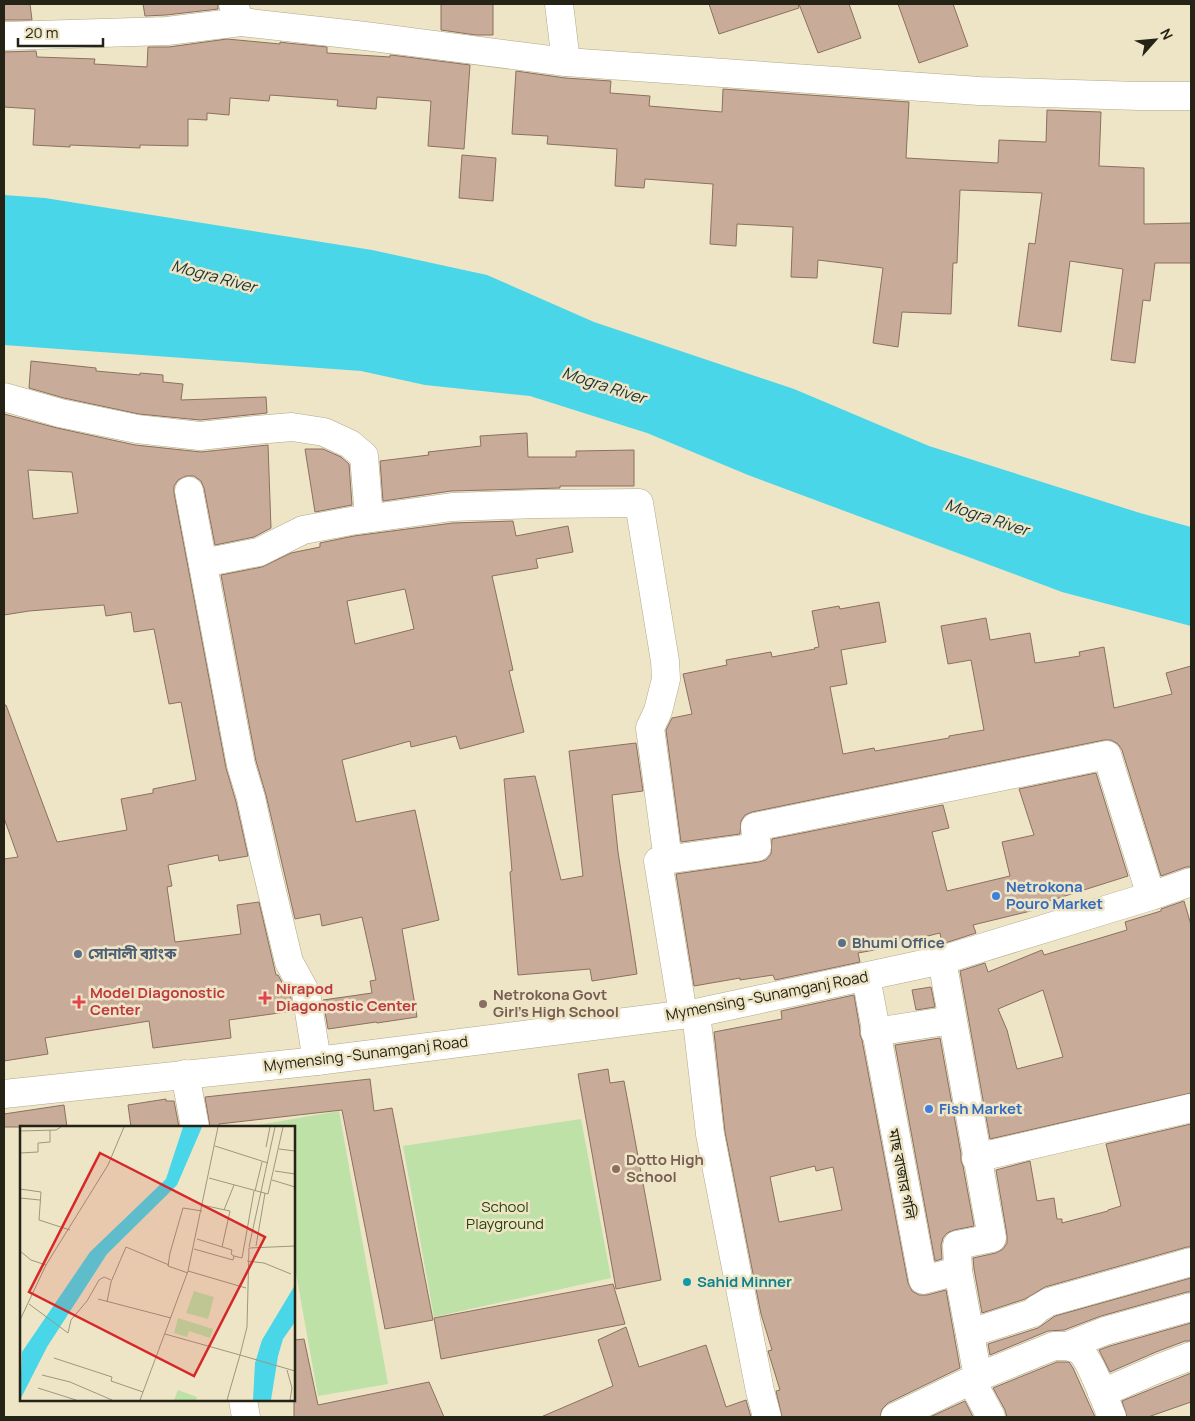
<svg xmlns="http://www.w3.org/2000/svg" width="1195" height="1421" font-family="Manrope,'Noto Sans Bengali',sans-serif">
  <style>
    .green { fill: #bde1a7 }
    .water { fill: #49d6e8 }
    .building { fill: #c9ab9a; stroke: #8b7060; fill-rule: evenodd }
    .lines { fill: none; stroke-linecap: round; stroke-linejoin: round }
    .minor-casing { stroke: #b0a88a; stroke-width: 29 }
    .tertiary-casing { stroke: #b0a88a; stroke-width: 29 }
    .primary-casing { stroke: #b0a88a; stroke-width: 29 }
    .minor { stroke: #fff; stroke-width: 28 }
    .tertiary { stroke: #fff; stroke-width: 28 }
    .primary { stroke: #fff; stroke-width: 28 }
    .shop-dot { fill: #3f7fe0; stroke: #ede5c6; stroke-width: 2 }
    .service-dot { fill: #5c6f8a; stroke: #ede5c6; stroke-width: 2 }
    .health-dot { fill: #e0444e; stroke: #ede5c6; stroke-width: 2 }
    .education-dot { fill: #8d6e63; stroke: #ede5c6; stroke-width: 2 }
    .culture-dot { fill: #0f9aa8; stroke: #ede5c6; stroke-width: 2 }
    .labels { text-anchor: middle; stroke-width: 5; stroke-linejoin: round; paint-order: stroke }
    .shop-label { font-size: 15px; font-weight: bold; fill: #366cbe; stroke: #ede5c6; text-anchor: start }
    .service-label { font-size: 15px; font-weight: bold; fill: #4e5e75; stroke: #ede5c6; text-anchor: start }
    .health-label { font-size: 15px; font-weight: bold; fill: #be3a42; stroke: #ede5c6; text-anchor: start }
    .education-label { font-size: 15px; font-weight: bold; fill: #785e54; stroke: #ede5c6; text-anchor: start }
    .street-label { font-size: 15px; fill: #252216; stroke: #ede5c6 }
    .park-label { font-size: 15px; fill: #25440b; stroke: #ede5c6 }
    .culture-label { font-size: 15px; font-weight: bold; fill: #0d838f; stroke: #ede5c6; text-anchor: start }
    .water-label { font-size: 16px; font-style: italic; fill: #1a3235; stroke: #ede5c6 }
    .inset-road { fill: none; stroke: #9d9780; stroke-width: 1 }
    .view { fill: #d62828; fill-opacity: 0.15; stroke: #d62828; stroke-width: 2.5 }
    .inset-edge { fill: none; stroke: #252216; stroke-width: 2.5 }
  </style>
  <rect width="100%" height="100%" fill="#ede5c6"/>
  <!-- green -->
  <g class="green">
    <polygon points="339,1111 388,1384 318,1396 294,1262 294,1127 247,1127"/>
    <polygon points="581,1119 611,1278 434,1317 403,1146"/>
  </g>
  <!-- water -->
  <polygon class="water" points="4,195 45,198 372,250 487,275 594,322 794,389 929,446 1140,513 1191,527 1191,626 1062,592 748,475 647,433 530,396 425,385 361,371 4,345"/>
  <!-- building -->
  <g class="building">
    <polygon points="4,4 30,4 32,20 4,20"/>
    <polygon points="143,4 218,4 218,9 166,15 145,16"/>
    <polygon points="441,4 493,4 493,35 476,35 441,30"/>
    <polygon points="709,4 798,4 799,8 719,34"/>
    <polygon points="799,4 849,4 861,38 818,53"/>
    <polygon points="898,4 953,4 968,46 919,63"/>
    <polygon points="227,39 280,44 280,42 287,43 327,47 327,53 390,57 390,55 399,56 470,65 464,149 428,146 431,101 377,97 376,109 337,106 338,100 270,95 269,101 230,98 229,115 207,113 207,120 188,119 188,146 140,145 140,148 70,145 70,147 33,145 35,109 4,107 4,52 36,51 37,57 95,59 94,64 147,67 148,47 169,47"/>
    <polygon points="516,71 565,78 611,81 610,93 650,96 649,106 722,112 723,89 909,102 906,158 998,163 999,140 1046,142 1047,110 1101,112 1099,166 1144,168 1144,224 1191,223 1191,263 1155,263 1150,301 1143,300 1135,363 1111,360 1123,269 1070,261 1061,332 1018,326 1029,243 1035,244 1042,193 960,190 957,263 953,263 951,314 902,312 898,347 873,343 883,268 818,260 817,278 791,277 793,227 737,224 736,246 710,244 713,184 645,179 644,188 615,186 617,149 547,144 548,136 512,134"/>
    <polygon points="462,155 496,158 493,201 459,198"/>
    <polygon points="31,361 96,368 96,371 140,375 140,373 163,375 163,382 183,384 181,400 266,397 267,413 200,420 139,414 64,398 29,388"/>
    <path d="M4,414l53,14 78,17 66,7 67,-7 3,83 -17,9 -39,8 -11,-57 -3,-7 -7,-5h-8l-8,4 -4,6v7l52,275 10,34 12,54 -29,5 -1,-6 -50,10 4,21 -5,1 8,55 66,-8 -4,-29 22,-3 17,73h2l13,23 2,13 -64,9 2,18 -78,10 -4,-27 -104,17 3,16 -44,7v-202l14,-2 -14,-39v-113h2l51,137 70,-12 -6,-31 32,-6v-4l43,-9 -15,-78 -12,2 -15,-75 -20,3 -3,-20 -25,4 -2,-11 -75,6 -25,4zM28,470l44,2 6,41 -45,6z"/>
    <polygon points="527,433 528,457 576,457 576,451 634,450 634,486 560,486 560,488 451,491 383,501 380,461 429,455 428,452 481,446 480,436"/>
    <polygon points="305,449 323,449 341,457 349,464 352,505 315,512"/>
    <path d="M513,521l3,15 52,-10 5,26 -37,7 2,9 -46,8 21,94 -4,1 15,61 -64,17 -4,-13 -45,11 -1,-6 -68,19 14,62 59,-12 24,110 -37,9 15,88 -40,6 -1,-1 -48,7 -5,-29 49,-7 -2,-12 6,-1 -14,-63 -40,9 -2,-12 -25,5 -29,-124 -10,-34 -35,-186 41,-8 29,-14 29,-6v-4l34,-7 99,-13zM405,589l9,40 -59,15 -8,-43z"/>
    <polygon points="879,602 886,642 841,650 847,684 830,687 843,754 874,748 875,751 949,738 949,736 984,730 971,660 948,664 941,626 986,618 990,640 1030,633 1035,663 1080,656 1079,652 1104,647 1114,708 1172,694 1166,673 1191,666 1191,867 1186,867 1161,876 1122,750 1118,744 1111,740 1104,740 752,812 745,815 741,821 740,834 681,842 666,730 672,718 692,714 683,674 727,665 726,660 771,652 772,657 815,649 814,648 819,647 812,611 839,606 840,609"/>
    <polygon points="636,743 643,791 612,795 618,852 637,974 592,981 590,969 518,975 510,872 512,871 504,779 535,776 561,880 583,876 569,751"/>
    <polygon points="1096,773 1128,876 1046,902 1047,907 973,925 976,933 942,944 940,933 895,944 896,946 858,953 860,962 775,980 773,975 740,980 740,978 694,986 676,874 759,862 766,860 771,854 772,839 943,805 949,828 932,832 947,891 1010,876 1002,842 1034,835 1019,789"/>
    <path d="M1184,901l7,24v168l-201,46 -30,-168 25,-8 3,9 54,-22 2,5 83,-25 -2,-8 36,-11v-2zM1043,990l20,67 -46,12 -10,-39 -9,-21z"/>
    <polygon points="931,987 935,1007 916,1010 912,990"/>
    <path d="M854,995l6,35v5l2,5 46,243 4,8 7,4h8l19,-5 14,78 -72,35 -6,6 -2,8h-98l-6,-26 4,-1 -12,-39 4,-1 -11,-36 -36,-182 -11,-100 68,-13 -1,-8zM815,1166l1,5 17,-4 9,43 -63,12 -9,-45z"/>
    <polygon points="940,1038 961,1154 961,1161 963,1166 974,1226 954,1230 947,1233 943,1238 941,1245 942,1259 935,1261 895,1045"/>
    <polygon points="608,1069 610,1083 624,1081 661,1280 616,1289 578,1074"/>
    <polygon points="370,1079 374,1111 392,1108 433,1320 385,1329 342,1110 219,1124 219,1127 210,1127 205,1097"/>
    <polygon points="166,1099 166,1101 174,1101 179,1127 131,1127 128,1105"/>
    <polygon points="64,1105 67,1127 4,1127 4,1114"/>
    <polygon points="1191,1124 1191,1247 1187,1247 1045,1287 1025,1299 982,1313 974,1269 973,1258 996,1253 1003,1249 1007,1243 1007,1235 996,1170 1030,1161 1037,1201 1054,1198 1057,1219 1062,1219 1062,1223 1108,1211 1108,1210 1121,1206 1106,1144"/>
    <polygon points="1191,1278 1191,1292 1187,1292 1101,1316 1064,1330 1048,1331 990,1355 988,1344 1038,1328 1055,1316"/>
    <polygon points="613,1284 625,1324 441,1359 434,1318"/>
    <polygon points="1191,1323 1191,1341 1185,1341 1156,1352 1110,1372 1099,1350 1110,1346"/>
    <polygon points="626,1327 639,1367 706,1345 726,1407 746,1400 751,1417 541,1417 613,1386 598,1340"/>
    <polygon points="304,1339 318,1405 429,1382 444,1417 294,1417 294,1340"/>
    <polygon points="1057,1362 1069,1362 1073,1368 1095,1417 1007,1417 1005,1410 993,1388"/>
    <polygon points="1191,1373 1191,1402 1148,1417 1127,1417 1122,1401"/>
    <polygon points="965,1401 973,1417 930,1417"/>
  </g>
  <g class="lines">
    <!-- minor casing -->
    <g class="minor-casing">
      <g id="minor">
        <polyline points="233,4 241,22"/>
        <polyline points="559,4 566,62"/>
        <polyline points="4,397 60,413 137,429 200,436 256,430 292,427 324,432 350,444 364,456 369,518"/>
        <polyline points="189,491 241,765 251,798 264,858 289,962 306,993 317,1061"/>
        <polyline points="203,563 259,552 303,530 351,521 452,507 538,504 639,503 665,661 666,679 658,711 650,728 668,860"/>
        <polyline points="942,960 992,1238 957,1245 958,1271"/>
        <polyline points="866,977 923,1280 958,1271 978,1377"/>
        <polyline points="696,1013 710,1134 760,1391 767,1417"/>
        <polyline points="683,1014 658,861 757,847 755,827 1107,755 1151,896"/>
        <polyline points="875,1032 952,1020"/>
        <polyline points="976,1158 1191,1108"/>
        <polyline points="970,1333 1033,1313 1037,1309 1049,1302 1191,1262"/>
        <polyline points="969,1382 977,1391 991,1417"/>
        <polyline points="1102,1393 1162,1367 1191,1356"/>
      </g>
    </g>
    <!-- tertiary casing -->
    <g class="tertiary-casing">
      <g id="tertiary">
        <polyline points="4,36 167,31 241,22 365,36 566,62 979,91 1139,96 1191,96"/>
        <polyline points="185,1074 195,1127"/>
        <polyline points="1067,1346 1105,1331 1191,1307"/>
        <polyline points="243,1400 246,1417"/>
        <path d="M895,1417l83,-40 76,-31c8,0 15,-1 23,3 12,6 29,54 35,68"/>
      </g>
    </g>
    <!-- primary casing -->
    <g class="primary-casing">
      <polyline id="primary" points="4,1094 317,1061 696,1013 942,960 1151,896 1191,882"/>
    </g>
    <!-- minor -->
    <use href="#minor" class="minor"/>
    <!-- tertiary -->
    <use href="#tertiary" class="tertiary"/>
    <!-- primary -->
    <use href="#primary" class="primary"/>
  </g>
  <!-- markers -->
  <g class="shop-dot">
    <circle cx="996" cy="896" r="5"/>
    <circle cx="929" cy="1109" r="5"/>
  </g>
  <g class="service-dot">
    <circle cx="842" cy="943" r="5"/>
    <circle cx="78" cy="954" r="5"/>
  </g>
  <g class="health-dot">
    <path d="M262.5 990.5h5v5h5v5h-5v5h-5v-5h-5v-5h5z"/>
    <path d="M76.5 994.5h5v5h5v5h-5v5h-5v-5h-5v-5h5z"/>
  </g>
  <g class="education-dot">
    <circle cx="483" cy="1004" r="5"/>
    <circle cx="616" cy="1169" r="5"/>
  </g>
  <circle class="culture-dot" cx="687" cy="1282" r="5"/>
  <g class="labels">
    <!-- shop labels -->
    <g class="shop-label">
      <text x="1006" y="892">Netrokona<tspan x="1006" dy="17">Pouro Market</tspan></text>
      <text x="939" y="1114">Fish Market</text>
    </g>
    <!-- service labels -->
    <g class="service-label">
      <text x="852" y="948">Bhumi Office</text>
      <text x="88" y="959">সোনালী ব্যাংক</text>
    </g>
    <!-- health labels -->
    <g class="health-label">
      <text x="276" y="994">Nirapod<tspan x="276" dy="17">Diagonostic Center</tspan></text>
      <text x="90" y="998">Model Diagonostic<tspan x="90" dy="17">Center</tspan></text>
    </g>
    <!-- education labels -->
    <g class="education-label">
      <text x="493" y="1000">Netrokona Govt<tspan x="493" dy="17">Girl's High School</tspan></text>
      <text x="626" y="1165">Dotto High<tspan x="626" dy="17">School</tspan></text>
    </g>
    <!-- street labels -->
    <g class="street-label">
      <text transform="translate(767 996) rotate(-11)" y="5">Mymensing -Sunamganj Road</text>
      <text transform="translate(366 1054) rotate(-7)" y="5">Mymensing -Sunamganj Road</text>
      <text transform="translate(902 1174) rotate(79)" y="5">মাছ বাজার গলি</text>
    </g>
    <!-- park labels -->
    <g class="park-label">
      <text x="505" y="1212">School<tspan x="505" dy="17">Playground</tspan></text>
    </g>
    <!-- culture labels -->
    <g class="culture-label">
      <text x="697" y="1287">Sahid Minner</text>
    </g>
    <!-- water labels -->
    <g class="water-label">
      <text transform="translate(214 276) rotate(15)" y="6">Mogra River</text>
      <text transform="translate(604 385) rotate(18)" y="6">Mogra River</text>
      <text transform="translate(987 517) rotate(18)" y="6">Mogra River</text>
    </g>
  </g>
  <!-- overview -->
  <g transform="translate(20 1126)">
    <rect width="275" height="275" fill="#ede5c6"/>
    <path d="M174,165l20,6 -6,22 -22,-6zM158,192l35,11 -3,9 -21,-7 -2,6 -13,-4zM158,264l19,7 -1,3h-22z" fill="#bde1a7"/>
    <path d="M163,1h19l-25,58 -70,69 -60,93 -27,53 2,-48 68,-100 76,-73zM275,159v37l-12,17 -5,17 -7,44h-18l2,-37 7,-23z" fill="#49d6e8"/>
    <path class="inset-road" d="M0,5l36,-1 5,-3M195,20l53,17M246,21l4,-20M259,23l16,2M0,27l18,-1v-9l12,-1v-12M255,45l20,3M189,52l59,16 15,-67M252,54l23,7M0,63l21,3 -2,28 31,10M235,65l7,-29M0,72l20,2M182,79l28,6 -8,36M204,84l10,-25M177,113l35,11 -1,4 3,2M236,120l9,-53M229,121l26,-120M174,123l39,11 1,-4 8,2M0,125l11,9 15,5M222,132l12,-67M227,135l17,2 27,11M168,145l58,17M168,147l-20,-7 2,-13 13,-45 19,3M78,173l73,19M87,176l4,-20 15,-35 43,18M9,178l39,29 3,-13 16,-19 12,-21 5,-3 7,3M0,194l26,-55 62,-100 16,-38M145,208l75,21 7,-28 2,-79 46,-2M34,232l58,19 -1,4 32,11M267,244l5,18 -2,12M22,249l28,7 42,18M18,262l38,12M120,274l48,-129 30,-144M207,274l13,-45 55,16"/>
    <path class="view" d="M80,27l165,84 -71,139 -165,-84z"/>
    <rect width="275" height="275" class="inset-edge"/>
  </g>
  <!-- border -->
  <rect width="1195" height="1421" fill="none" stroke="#252216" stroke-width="10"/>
  <!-- north arrow -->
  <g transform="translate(1155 40) rotate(63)" stroke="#ede5c6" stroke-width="4" paint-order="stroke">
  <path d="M0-4L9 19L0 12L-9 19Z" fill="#252216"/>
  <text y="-8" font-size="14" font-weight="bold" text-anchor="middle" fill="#252216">N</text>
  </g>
  <!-- scale -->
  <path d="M18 38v8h85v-8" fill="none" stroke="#252216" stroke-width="2.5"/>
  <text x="25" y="38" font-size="15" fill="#252216" stroke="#ede5c6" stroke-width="4" paint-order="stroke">20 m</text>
</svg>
